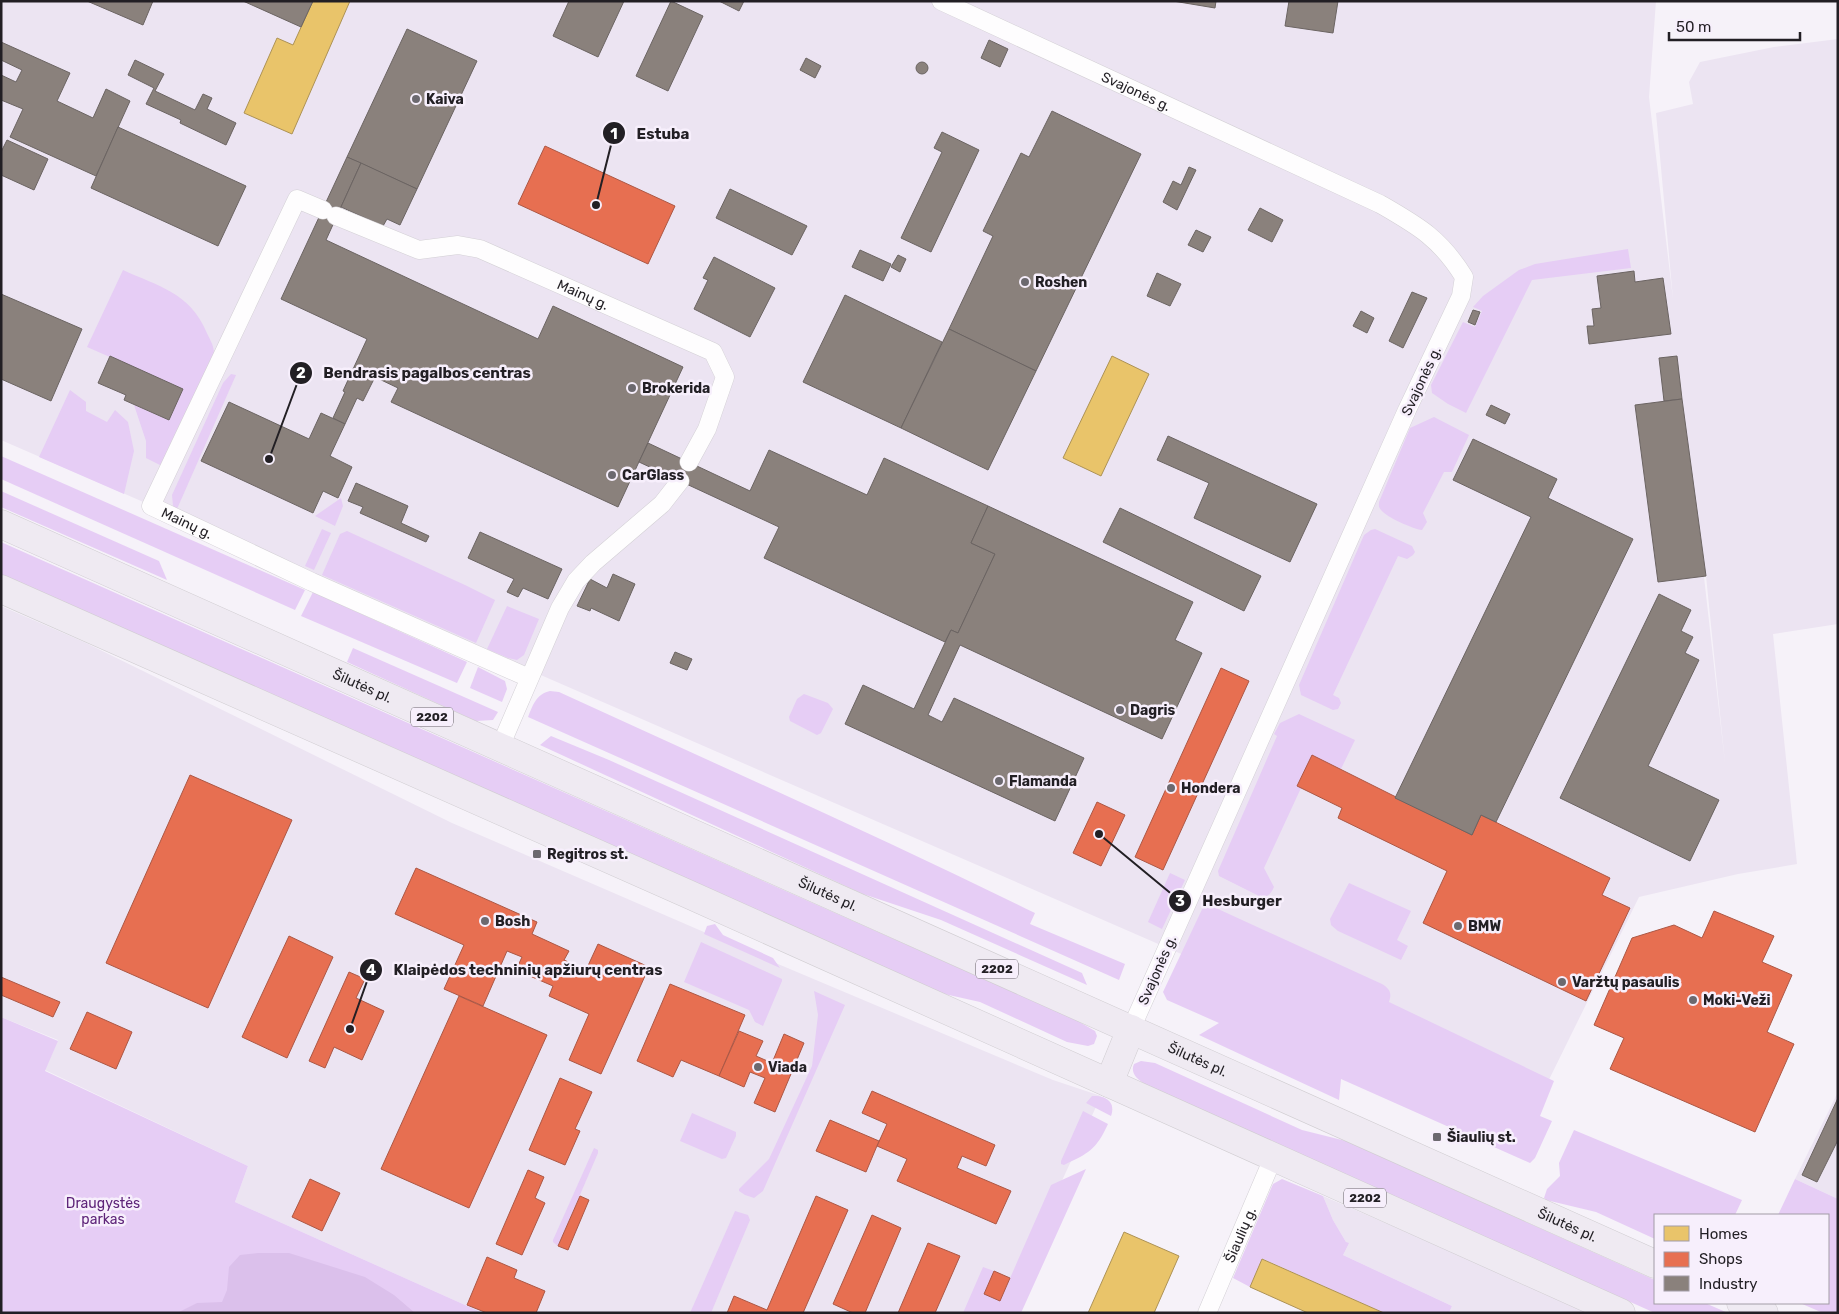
<svg xmlns="http://www.w3.org/2000/svg" width="1839" height="1314" font-family="Rubik,sans-serif">
  <style>
    .built { fill: #ece4f2; fill-rule: evenodd }
    .green { fill: #e6cdf5 }
    .forest { fill: #dbc0eb }
    .homes { fill: #e9c46a; stroke: #ad9255 }
    .shops { fill: #e76f51; stroke: #ac5744 }
    .industry { fill: #8a817c; stroke: #6b6462 }
    .lines { fill: none; stroke-linecap: round; stroke-linejoin: round }
    .street-casing { stroke: #d3d0d5; stroke-width: 19 }
    .primary-casing { stroke: #d0cdd1; stroke-width: 29 }
    .street { stroke: #fefdfe; stroke-width: 18 }
    .primary { stroke: #efeaf2; stroke-width: 28 }
    .poi-dot { fill: #6c696f; stroke: #f7effc; stroke-width: 2 }
    .labels { text-anchor: middle; stroke-width: 5; stroke-linejoin: round; paint-order: stroke }
    .shield { fill: #f7effc; stroke: #625d65; stroke-width: 1 }
    .shield-label { font-size: 12px; font-weight: bold; fill: #221f24 }
    .street-label { font-size: 14px; fill: #221f24; stroke: #f7effc }
    .poi-label { font-size: 14px; font-weight: bold; fill: #221f24; stroke: #f7effc; text-anchor: start }
    .park-label { font-size: 14px; fill: #5e2479; stroke: #f7effc }
    .leader { fill: none; stroke: #221f24; stroke-width: 2 }
    .callout-dot { fill: #221f24; stroke: #f7effc; stroke-width: 2 }
    .mark-label { font-size: 15px; text-anchor: middle; font-weight: bold; fill: #fff }
    .callout-label { font-size: 15px; text-anchor: middle; font-weight: bold; fill: #221f24; stroke: #f7effc; stroke-width: 5; stroke-linejoin: round; paint-order: stroke }
  </style>
  <rect width="100%" height="100%" fill="#f6f2f9"/>
  <!-- built -->
  <g class="built">
    <path d="M1,1h1655l-7,96 24,202 -17,-186 37,-9 -4,-22 11,-20 74,-15 64,-8v585l-65,10 24,230 -59,10 -99,23 -104,211 -1534,-668zM1696,505l10,71 19,187 -29,-257z"/>
    <polygon points="1,606 84,642 452,823 778,964 1053,1080 1101,1096 1001,1313 483,1313 235,1202 248,1166 45,1070 58,1040 1,1017"/>
    <polygon points="1838,1092 1838,1199 1795,1179"/>
    <polygon points="1323,1196 1466,1258 1587,1313 1449,1313 1452,1306 1343,1255 1346,1242 1333,1220"/>
  </g>
  <!-- green -->
  <g class="green">
    <polygon points="1628,249 1631,268 1532,280 1466,413 1448,404 1432,393 1431,385 1463,322 1475,327 1482,311 1473,307 1483,296 1519,270 1535,264"/>
    <path d="M123,270c35,16 67,23 83,61 3,7 8,14 8,22l-52,113 -16,-8v-17l-12,-36 35,15 14,-31 -96,-42z"/>
    <polygon points="231,374 236,375 177,509 173,506 172,495 223,383"/>
    <polygon points="70,390 86,402 86,411 107,422 115,410 128,422 134,451 124,494 39,457"/>
    <path d="M1434,417l35,18 -17,37h-8l-21,41 4,9 -5,8c-9,-1 -36,-13 -41,-20 -3,-4 -2,-4 -2,-8l31,-74z"/>
    <polygon points="1,456 305,590 295,610 1,479"/>
    <polygon points="1,491 159,561 167,580 1,507"/>
    <polygon points="341,498 343,506 335,526 315,516"/>
    <polygon points="322,529 331,533 314,570 305,566"/>
    <polygon points="1375,529 1412,546 1415,552 1413,555 1407,559 1398,556 1333,695 1339,698 1341,703 1338,709 1333,710 1301,695 1299,685 1364,535 1371,530"/>
    <polygon points="347,531 465,585 495,600 476,643 322,575 340,534"/>
    <polygon points="1,542 1076,1020 1095,1031 1097,1036 1094,1044 1088,1046 1067,1042 980,1002 940,993 1,575"/>
    <polygon points="313,592 467,662 457,683 301,616"/>
    <polygon points="507,606 539,619 524,655 517,660 508,658 487,649"/>
    <polygon points="353,648 498,712 493,720 476,721 347,662"/>
    <polygon points="478,667 505,681 507,689 502,702 470,688"/>
    <path d="M550,691l9,1c159,73 319,144 476,221l-5,11 95,40 -6,16 -591,-263c5,-12 8,-23 22,-26z"/>
    <polygon points="804,694 828,703 833,709 821,733 817,735 790,721 789,717 797,699"/>
    <path d="M1299,714l56,26 -14,29 -29,-13 -15,30 4,2 -37,80 10,19c-3,6 -5,10 -13,10l-42,-21 -1,-5 59,-135 -3,-2 6,-11z"/>
    <polygon points="551,736 609,760 1082,973 1087,985 941,920 863,894 540,745"/>
    <polygon points="1170,873 1185,880 1162,929 1148,922"/>
    <polygon points="1349,883 1411,911 1397,940 1408,946 1401,960 1338,931 1331,925 1330,919"/>
    <path d="M1205,903l177,81c8,5 10,9 7,18l165,79 -14,35 12,5 -17,37 -5,5 -189,-84 -2,21 -140,-65 20,-12 -52,-23 -4,-8z"/>
    <polygon points="715,924 723,935 773,958 780,968 704,934 707,926"/>
    <polygon points="701,942 782,979 782,981 763,1026 755,1022 749,1010 684,982"/>
    <polygon points="814,991 845,1005 763,1191 754,1198 745,1195 739,1191 739,1189 769,1159 812,1066 818,1015"/>
    <polygon points="1,1017 58,1041 45,1071 248,1166 235,1202 483,1313 1,1313"/>
    <path d="M1141,1061l14,2 147,67 44,11 309,139v23h50l23,10h-73l-490,-219c-11,-6 -38,-14 -31,-30z"/>
    <path d="M1092,1096c14,-1 24,6 19,20l-25,-13z"/>
    <path d="M1083,1111l25,13c-12,26 -19,29 -44,41l-3,-1v-3z"/>
    <polygon points="692,1113 736,1132 736,1136 726,1158 722,1159 680,1141"/>
    <polygon points="1574,1130 1742,1200 1735,1215 1655,1215 1655,1239 1596,1212 1546,1200 1544,1198 1547,1189 1560,1176 1559,1163"/>
    <polygon points="594,1148 598,1150 598,1153 558,1246 553,1242 553,1240"/>
    <polygon points="1086,1169 1021,1313 963,1313 983,1267 994,1271 984,1294 1000,1301 1051,1185"/>
    <polygon points="1282,1179 1323,1196 1333,1220 1346,1242 1349,1243 1343,1255 1452,1306 1449,1313 1384,1313 1263,1259 1250,1287 1233,1278 1273,1184"/>
    <polygon points="1795,1179 1838,1199 1838,1313 1823,1313 1800,1303 1828,1303 1828,1215 1778,1215"/>
    <polygon points="735,1211 748,1215 750,1220 711,1313 690,1313"/>
  </g>
  <!-- forest -->
  <polygon class="forest" points="258,1253 289,1253 365,1277 394,1295 415,1313 177,1313 197,1303 222,1302 227,1290 229,1267 240,1255"/>
  <!-- homes -->
  <g class="homes">
    <polygon points="313,1 350,1 292,134 244,113 277,38 293,45"/>
    <polygon points="1112,356 1149,374 1101,476 1063,458"/>
    <polygon points="1124,1232 1179,1256 1154,1313 1088,1313"/>
    <polygon points="1262,1259 1384,1313 1308,1313 1250,1287"/>
  </g>
  <!-- shops -->
  <g class="shops">
    <polygon points="545,146 675,206 648,264 518,204"/>
    <polygon points="1221,668 1249,681 1163,870 1135,857"/>
    <polygon points="1312,755 1472,835 1481,815 1610,878 1602,895 1630,908 1586,1001 1423,923 1447,871 1338,818 1342,808 1297,786"/>
    <polygon points="190,775 292,820 208,1008 106,963"/>
    <polygon points="1097,802 1125,815 1101,866 1073,853"/>
    <polygon points="416,868 537,922 532,934 569,951 564,960 586,970 598,944 649,967 601,1074 569,1060 589,1014 549,996 553,986 516,970 522,957 507,951 483,1006 444,989 464,945 395,914"/>
    <polygon points="1714,911 1774,936 1762,962 1792,975 1767,1032 1794,1044 1755,1132 1610,1069 1624,1038 1594,1025 1632,938 1674,925 1702,938"/>
    <polygon points="289,936 333,957 287,1058 242,1037"/>
    <polygon points="349,972 365,979 356,998 384,1011 362,1060 334,1047 325,1068 309,1061"/>
    <polygon points="1,977 60,1002 53,1017 1,995"/>
    <polygon points="670,984 745,1015 719,1076 681,1060 673,1077 637,1061"/>
    <polygon points="459,996 547,1035 469,1208 381,1169"/>
    <polygon points="87,1012 132,1032 116,1069 70,1049"/>
    <polygon points="739,1031 763,1041 756,1056 772,1063 784,1034 804,1043 775,1112 754,1103 765,1078 750,1072 744,1087 719,1076"/>
    <polygon points="560,1078 592,1092 575,1129 580,1131 565,1165 529,1150"/>
    <polygon points="872,1091 995,1145 986,1166 962,1156 957,1168 1011,1191 996,1224 897,1181 907,1159 877,1146 887,1124 862,1113"/>
    <polygon points="830,1120 879,1141 866,1172 816,1151"/>
    <polygon points="528,1170 544,1177 535,1198 545,1203 522,1255 496,1244"/>
    <polygon points="310,1179 340,1193 322,1231 292,1217"/>
    <polygon points="580,1196 589,1200 568,1250 558,1246"/>
    <polygon points="816,1196 848,1210 803,1313 727,1313 734,1296 767,1310"/>
    <polygon points="872,1215 901,1228 865,1313 853,1313 833,1304"/>
    <polygon points="928,1243 960,1256 935,1313 898,1313"/>
    <polygon points="487,1257 517,1270 514,1278 545,1291 536,1313 487,1313 467,1305"/>
    <polygon points="994,1271 1010,1278 1000,1301 984,1294"/>
  </g>
  <!-- industry -->
  <g class="industry">
    <polygon points="87,1 153,1 143,25"/>
    <polygon points="243,1 313,1 301,27"/>
    <polygon points="569,1 624,1 598,57 553,36"/>
    <polygon points="671,1 703,16 668,91 636,76"/>
    <polygon points="719,1 744,1 739,11"/>
    <polygon points="1173,1 1216,1 1215,8"/>
    <polygon points="1289,1 1338,1 1333,33 1285,26"/>
    <polygon points="407,29 477,61 417,189 347,157"/>
    <polygon points="989,40 1008,49 1000,67 981,58"/>
    <polygon points="1,42 70,73 57,101 93,118 106,89 130,101 96,176 10,137 23,109 1,100 1,75 16,82 22,70 1,60"/>
    <polygon points="806,58 821,66 815,78 800,70"/>
    <polygon points="135,60 164,74 155,91 195,110 203,94 212,98 207,109 236,123 226,145 180,123 181,120 146,104 154,88 128,75"/>
    <circle cx="922" cy="68" r="6"/>
    <polygon points="1052,111 1141,154 1036,371 949,329 993,236 983,231 1021,153 1029,157"/>
    <polygon points="118,127 246,186 218,246 91,188"/>
    <polygon points="942,132 979,150 931,252 901,238 942,152 934,148"/>
    <polygon points="7,140 48,159 34,190 1,175 1,152"/>
    <polygon points="347,157 361,163 326,240 538,339 553,306 683,367 618,507 391,402 398,388 354,367 367,339 281,299"/>
    <polygon points="361,163 417,189 400,225 387,219 383,226 341,207"/>
    <polygon points="1189,167 1196,170 1177,210 1163,202 1173,181 1181,185"/>
    <polygon points="730,189 807,226 792,255 716,218"/>
    <polygon points="1260,208 1283,220 1272,242 1248,230"/>
    <polygon points="1196,230 1211,237 1203,252 1188,245"/>
    <polygon points="860,250 891,264 883,281 852,267"/>
    <polygon points="898,255 906,259 900,272 891,267"/>
    <polygon points="714,257 775,288 750,337 694,309 708,280 703,278"/>
    <polygon points="1634,271 1635,282 1663,278 1671,334 1589,344 1587,326 1594,326 1592,309 1601,308 1597,276"/>
    <polygon points="1157,273 1181,284 1170,306 1147,296"/>
    <polygon points="1412,292 1427,298 1403,348 1389,341"/>
    <polygon points="1,294 82,329 51,401 1,379"/>
    <polygon points="845,295 942,342 901,428 803,382"/>
    <polygon points="1473,310 1480,312 1475,325 1468,322"/>
    <polygon points="1361,311 1374,318 1367,333 1353,326"/>
    <polygon points="949,329 1036,371 988,470 901,428"/>
    <polygon points="110,356 183,389 169,420 124,400 126,395 98,383"/>
    <polygon points="1677,356 1682,399 1664,401 1659,358"/>
    <polygon points="354,367 375,377 363,401 357,398 345,424 333,418 345,392 343,391"/>
    <polygon points="1682,399 1706,576 1658,582 1635,405"/>
    <polygon points="229,402 309,439 321,413 345,424 330,456 352,467 338,498 323,491 313,513 201,461"/>
    <polygon points="1491,405 1510,414 1505,424 1486,415"/>
    <polygon points="1168,436 1317,504 1290,562 1194,518 1209,483 1157,460"/>
    <polygon points="1473,439 1557,479 1548,498 1633,539 1496,822 1481,815 1472,835 1395,798 1531,517 1453,480"/>
    <polygon points="648,443 750,491 769,450 867,495 884,458 988,506 971,543 995,554 958,633 951,630 945,642 764,558 779,527 639,462"/>
    <polygon points="356,483 408,506 401,523 429,536 426,542 360,513 363,507 348,501"/>
    <polygon points="988,506 1193,602 1175,640 1202,653 1162,739 960,645 928,715 942,722 954,698 1084,758 1055,821 845,724 863,685 914,709 951,630 958,633 995,554 971,543"/>
    <polygon points="1120,508 1261,576 1244,611 1103,542"/>
    <polygon points="480,532 562,569 548,599 523,588 518,597 507,592 514,579 468,558"/>
    <polygon points="613,574 635,584 619,621 591,608 590,611 577,606 590,579 607,588"/>
    <polygon points="1659,594 1691,610 1681,631 1693,637 1685,653 1699,660 1648,766 1719,800 1690,861 1560,798"/>
    <polygon points="675,652 692,659 687,670 670,663"/>
    <polygon points="1838,1098 1838,1140 1817,1182 1802,1175"/>
  </g>
  <g class="lines">
    <!-- street casing -->
    <g class="street-casing">
      <g id="street">
        <path id="s1" d="M941,1l439,203c38,22 60,34 84,73l-3,19 -54,114 -276,619"/>
        <path id="s2" d="M323,210l-26,-11 -146,307 161,76 217,96"/>
        <path id="s3" d="M336,216l83,34 39,-5 22,4 233,103 12,25 -18,52 -18,33"/>
        <polyline points="500,747 560,608 576,581 593,563 662,504 680,481"/>
        <path id="s4" d="M1207,1313l66,-155"/>
      </g>
    </g>
    <!-- primary casing -->
    <g class="primary-casing">
      <g id="primary">
        <path id="s5" d="M1,524l1654,740"/>
        <polyline points="1,589 688,894 1621,1313"/>
        <polyline points="1109,1083 1131,1029"/>
        <polyline points="1741,1303 1764,1313"/>
      </g>
    </g>
    <!-- street -->
    <use href="#street" class="street"/>
    <!-- primary -->
    <use href="#primary" class="primary"/>
  </g>
  <!-- markers -->
  <g class="poi-dot">
    <circle cx="416" cy="99" r="5"/>
    <circle cx="1025" cy="282" r="5"/>
    <circle cx="632" cy="388" r="5"/>
    <circle cx="612" cy="475" r="5"/>
    <circle cx="1120" cy="710" r="5"/>
    <circle cx="999" cy="781" r="5"/>
    <circle cx="1171" cy="788" r="5"/>
    <rect x="532" y="849" width="10" height="10" rx="2.5"/>
    <circle cx="485" cy="921" r="5"/>
    <circle cx="1458" cy="926" r="5"/>
    <circle cx="1562" cy="982" r="5"/>
    <circle cx="1693" cy="1000" r="5"/>
    <circle cx="758" cy="1067" r="5"/>
    <rect x="1432" y="1132" width="10" height="10" rx="2.5"/>
  </g>
  <g class="labels">
    <!-- shield labels -->
    <g class="shield">
      <rect x="411" y="707.5" width="42" height="19" rx="4"/>
      <rect x="976" y="959.5" width="42" height="19" rx="4"/>
      <rect x="1344" y="1188.5" width="42" height="19" rx="4"/>
    </g>
    <g class="shield-label">
      <text x="432" y="721">2202</text>
      <text x="997" y="973">2202</text>
      <text x="1365" y="1202">2202</text>
    </g>
    <!-- street labels -->
    <g class="street-label">
      <text dy="5" stroke="none"><textPath href="#s1" startOffset="215">Svajonės g.</textPath></text>
      <text dy="5" stroke="none"><textPath href="#s3" startOffset="264">Mainų g.</textPath></text>
      <text transform="translate(1421 381) rotate(-65)" y="5">Svajonės g.</text>
      <text dy="5" stroke="none"><textPath href="#s2" startOffset="408">Mainų g.</textPath></text>
      <text dy="5" stroke="none"><textPath href="#s5" startOffset="396">Šilutės pl.</textPath></text>
      <text dy="5" stroke="none"><textPath href="#s5" startOffset="906">Šilutės pl.</textPath></text>
      <text transform="translate(1157 970) rotate(-66)" y="5">Svajonės g.</text>
      <text dy="5" stroke="none"><textPath href="#s5" startOffset="1311">Šilutės pl.</textPath></text>
      <text dy="5" stroke="none"><textPath href="#s5" startOffset="1716">Šilutės pl.</textPath></text>
      <text dy="5" stroke="none"><textPath href="#s4" startOffset="85">Šiaulių g.</textPath></text>
    </g>
    <!-- poi labels -->
    <g class="poi-label">
      <text x="426" y="104">Kaiva</text>
      <text x="1035" y="287">Roshen</text>
      <text x="642" y="393">Brokerida</text>
      <text x="622" y="480">CarGlass</text>
      <text x="1130" y="715">Dagris</text>
      <text x="1009" y="786">Flamanda</text>
      <text x="1181" y="793">Hondera</text>
      <text x="547" y="859">Regitros st.</text>
      <text x="495" y="926">Bosh</text>
      <text x="1468" y="931">BMW</text>
      <text x="1572" y="987">Varžtų pasaulis</text>
      <text x="1703" y="1005">Moki-Veži</text>
      <text x="768" y="1072">Viada</text>
      <text x="1447" y="1142">Šiaulių st.</text>
    </g>
    <!-- park labels -->
    <g class="park-label">
      <text x="103" y="1208">Draugystės<tspan x="103" dy="16">parkas</tspan></text>
    </g>
  </g>
  <!-- callouts -->
  <path class="leader" d="M596 205L614 133M269 459L301 373M1099 834L1180 901M350 1029L371 970"/>
  <g class="callout-dot">
    <circle cx="596" cy="205" r="5"/>
    <circle cx="269" cy="459" r="5"/>
    <circle cx="1099" cy="834" r="5"/>
    <circle cx="350" cy="1029" r="5"/>
    <circle cx="614" cy="133" r="12"/>
    <circle cx="301" cy="373" r="12"/>
    <circle cx="1180" cy="901" r="12"/>
    <circle cx="371" cy="970" r="12"/>
  </g>
  <g class="mark-label">
    <text x="614" y="139">1</text>
    <text x="301" y="378">2</text>
    <text x="1180" y="906">3</text>
    <text x="371" y="975">4</text>
  </g>
  <g class="callout-label">
    <text x="663" y="139">Estuba</text>
    <text x="427" y="378">Bendrasis pagalbos centras</text>
    <text x="1242" y="906">Hesburger</text>
    <text x="528" y="975">Klaipėdos techninių apžiurų centras</text>
  </g>
  <!-- border -->
  <rect width="1839" height="1314" fill="none" stroke="#221f24" stroke-width="5"/>
  <!-- legend -->
  <rect x="1654" y="1214" width="175" height="90" fill="#f7effc" stroke="#a29ca6"/>
  <rect x="1664" y="1226" width="25" height="15" fill="#e9c46a" stroke="#a29ca6"/>
  <text x="1699" y="1239" font-size="15" fill="#221f24">Homes</text>
  <rect x="1664" y="1252" width="25" height="15" fill="#e76f51" stroke="#a29ca6"/>
  <text x="1699" y="1264" font-size="15" fill="#221f24">Shops</text>
  <rect x="1664" y="1276" width="25" height="15" fill="#8a817c" stroke="#a29ca6"/>
  <text x="1699" y="1289" font-size="15" fill="#221f24">Industry</text>
  <!-- scale -->
  <path d="M1669 32v8h131v-8" fill="none" stroke="#221f24" stroke-width="2.5"/>
  <text x="1676" y="32" font-size="15" fill="#221f24" stroke="#f7effc" stroke-width="4" paint-order="stroke">50 m</text>
</svg>
